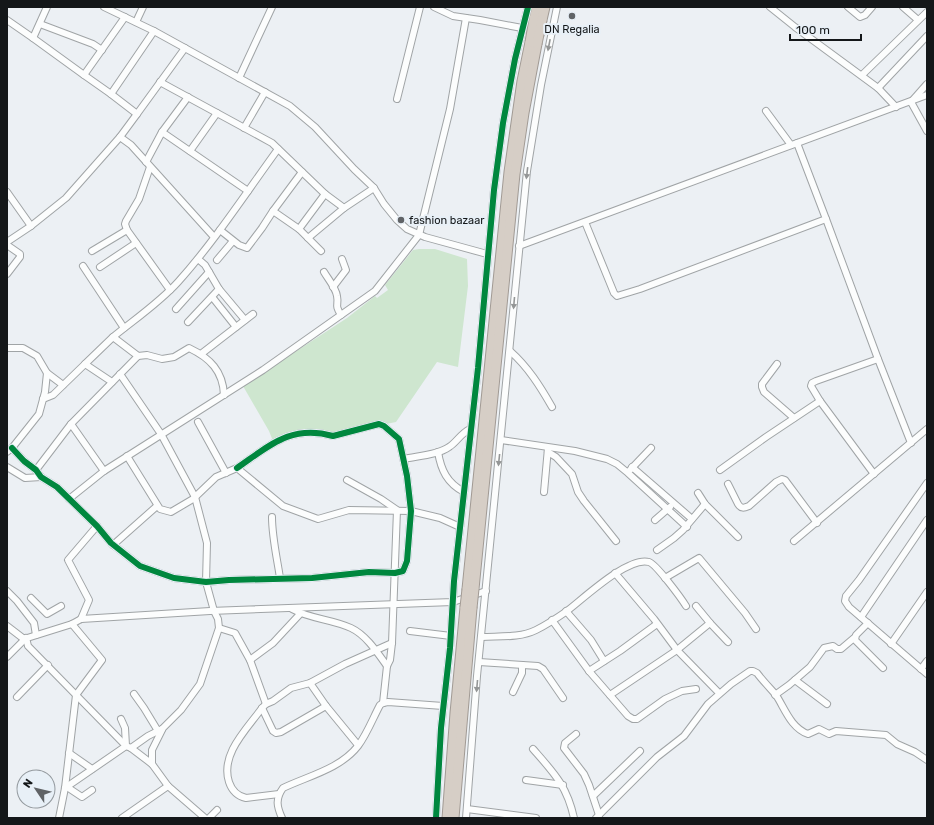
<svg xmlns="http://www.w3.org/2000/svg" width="934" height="825" font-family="Rubik,sans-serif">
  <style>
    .green { fill: #cee6cf }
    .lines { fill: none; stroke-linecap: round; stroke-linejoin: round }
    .minor-tunnel { stroke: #cccfd3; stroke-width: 6; stroke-dasharray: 6 3; stroke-linecap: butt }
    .minor-casing { stroke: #a0a4a6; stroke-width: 8 }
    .highway-casing { stroke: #a19a94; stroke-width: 11 }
    .minor { stroke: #fcfdfd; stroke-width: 6 }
    .highway { stroke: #d6cec6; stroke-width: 9 }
    .highway-bridge-casing { stroke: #a19a94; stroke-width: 11; stroke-linecap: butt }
    .highway-bridge { stroke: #d6cec6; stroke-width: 9 }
    .cycleway-casing { stroke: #e8f0f7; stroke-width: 8 }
    .cycleway { stroke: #00873e; stroke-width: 6 }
    .oneway { fill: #949696 }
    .poi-dot { fill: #606366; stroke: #e8f0f7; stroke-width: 1.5 }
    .labels { text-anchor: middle; stroke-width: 4; stroke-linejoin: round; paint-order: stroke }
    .poi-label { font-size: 11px; fill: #141719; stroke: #e8f0f7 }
  </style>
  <rect width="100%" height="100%" fill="#ecf0f4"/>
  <!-- green -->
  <polygon class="green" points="419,249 435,249 467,259 468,286 458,367 437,362 396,422 332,435 324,433 273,441 269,431 243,386 347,318 375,296 377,298 388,290 385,285 413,250"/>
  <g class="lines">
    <!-- minor-tunnel -->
    <polyline class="minor-tunnel" points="522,28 551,35"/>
    <!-- minor casing -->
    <g class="minor-casing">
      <g id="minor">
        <polyline points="104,7 154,31 290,106 315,127 354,169 374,188 384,204 397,220 407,229 425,237 487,254"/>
        <polyline points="434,7 453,16 480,20 522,28"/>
        <polyline points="770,7 795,27 878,88 896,107"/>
        <polyline points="848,7 860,17 865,15 872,7"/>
        <polyline points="903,7 918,20"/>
        <polyline points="7,20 33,38 47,7"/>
        <polyline points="136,22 143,7"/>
        <polyline points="40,24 93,44 102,50"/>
        <polyline points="33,38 84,75 125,17"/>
        <polyline points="84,75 111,94 154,31"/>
        <polyline points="862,75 927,12"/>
        <polyline points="239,78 272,7"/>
        <polyline points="160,82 272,143 325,194 344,208"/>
        <polyline points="878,88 927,36"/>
        <polyline points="111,94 137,114 185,48"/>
        <polyline points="397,99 420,7"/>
        <polyline points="912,101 927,84"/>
        <polyline points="911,102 927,131"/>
        <polyline points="766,111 791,145"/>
        <polyline points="137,114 120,137 131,145 214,237"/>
        <polyline points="244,128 265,92"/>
        <polyline points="162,132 248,191"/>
        <polyline points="190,151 217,113"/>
        <polyline points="146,162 162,132 188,97"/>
        <polyline points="150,167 139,199 126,221 125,224 127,230 170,290"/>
        <polyline points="7,192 31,226"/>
        <polyline points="325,194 299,229 308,238 344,208 374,188"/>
        <polyline points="826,219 878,359 911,443"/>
        <polyline points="585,222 614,293 617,296 640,289 826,219 797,143"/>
        <polyline points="299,229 273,211 302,172"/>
        <polyline points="220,230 239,245 247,248 262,228 273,211"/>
        <polyline points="308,238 321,251"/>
        <polyline points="7,242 31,226 66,198 120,137"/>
        <polyline points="7,245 20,254 20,257 7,274"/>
        <polyline points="519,246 927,95"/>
        <polyline points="92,251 127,230"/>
        <polyline points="198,259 205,265 219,289 245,320"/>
        <polyline points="217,260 233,241"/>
        <polyline points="83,266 124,328"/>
        <polyline points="100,267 136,243"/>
        <path d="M324,272c4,7 12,16 13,24 2,10 -3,8 4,19"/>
        <polyline points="333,287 346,270 342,259"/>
        <polyline points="213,298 236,327"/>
        <polyline points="176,309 209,272"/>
        <polyline points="188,322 219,289"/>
        <polyline points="7,348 23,348 37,356 47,373 45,392 39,414 12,448 7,452"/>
        <path d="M510,351c18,16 30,35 42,56"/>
        <polyline points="201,354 253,314"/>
        <path d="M138,356l-25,-19c22,-18 46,-34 65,-55 36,-40 68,-89 100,-133"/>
        <polyline points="777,364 762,384 762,387 764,392 794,418"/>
        <polyline points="47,373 63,385"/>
        <polyline points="120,374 161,434 195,497 207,543 206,582 214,611 218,619 219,628 200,684 181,710 163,728 152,750 152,764 168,786 205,818"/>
        <polyline points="112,382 85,364 113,337"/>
        <polyline points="43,399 53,395 85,364"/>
        <polyline points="198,422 226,473"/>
        <polyline points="71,424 104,471"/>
        <polyline points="501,440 575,451 607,459 617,464 628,473 687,527"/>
        <path d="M12,448l12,13 12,9 5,7 16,10 40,39 14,17 29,23 34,12 32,4 23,-2 83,-2 57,-6 26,1 8,-2 4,-10 4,-50 -4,-35 -8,-37 -15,-13 -5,-2 -46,12c-42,-12 -64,10 -96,32"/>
        <path d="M438,452c3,18 9,31 26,40"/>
        <polyline points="548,452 556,457 572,474 578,492 584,501 616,541"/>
        <polyline points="127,456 160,509 171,512 193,499 216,477 237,468 283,506 318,519 349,510 411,511 440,518 460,527"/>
        <path d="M404,459c13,-3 34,-4 45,-12 8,-5 11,-13 21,-18"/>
        <polyline points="7,467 25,478 41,477"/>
        <polyline points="632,467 692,519"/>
        <path d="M36,470l35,-46 67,-68 9,-1 15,4 12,-2 15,-9c21,10 34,23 35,47"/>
        <polyline points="630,470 651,448"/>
        <polyline points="720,470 766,437 820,401"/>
        <polyline points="874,474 820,401 811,386 812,383 816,381 878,359"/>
        <polyline points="347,480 381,499 397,510 392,643 390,660 387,666 383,703"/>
        <polyline points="927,483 859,580 846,596 845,601 849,607 927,674"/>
        <path d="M728,484l10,20c3,5 6,4 11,2l27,-24 6,-3 3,1 32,43"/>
        <polyline points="544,492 548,448"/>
        <polyline points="698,493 705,504 738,537"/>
        <polyline points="69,499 104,471 263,370 375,291 419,235 450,109 466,18"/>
        <path d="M272,517c0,20 5,41 8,61"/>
        <polyline points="655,520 670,507"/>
        <polyline points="794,541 927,429"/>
        <polyline points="113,545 157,506"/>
        <polyline points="657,550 674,538 683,530 705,504"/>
        <polyline points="615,573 654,619 677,650 719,693"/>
        <polyline points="665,578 699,558 745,613 756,629"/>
        <polyline points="7,591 17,601 34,623 36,635"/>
        <polyline points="31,598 47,614 61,606"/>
        <polyline points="696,606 710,623 728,642"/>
        <path d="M292,609c18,10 40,10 59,19 15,7 26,24 36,38"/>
        <polyline points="566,611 591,640 604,661"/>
        <polyline points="861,617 927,520"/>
        <polyline points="81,619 89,600 68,560 97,526"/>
        <polyline points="552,620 589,671 628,716 633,719 637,719 665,699 682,691 696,689"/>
        <polyline points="868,623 856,635 855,640 883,668"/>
        <polyline points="7,626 24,639 72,624 81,619 210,611 453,602 486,591"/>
        <polyline points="219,628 235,633 250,660 266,704"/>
        <polyline points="410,631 451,636"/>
        <path d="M482,637c17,-1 38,1 54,-7 10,-5 21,-12 31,-19 16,-12 61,-55 82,-49 7,2 32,36 37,44"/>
        <polyline points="26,638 28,646 126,746 131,748 148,736 162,729"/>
        <polyline points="891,644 927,592"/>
        <polyline points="7,657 26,638"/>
        <polyline points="250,660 273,643 300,614"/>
        <polyline points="479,662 538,666 543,669 563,698"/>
        <polyline points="921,669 927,661"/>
        <polyline points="589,671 620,651 657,624"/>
        <polyline points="795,680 827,704"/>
        <polyline points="310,683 326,706 358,745"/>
        <polyline points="513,692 522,673 522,665"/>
        <polyline points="134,694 144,708 158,731"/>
        <polyline points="610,695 677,650 710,623"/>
        <polyline points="775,695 789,685 810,667 824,648 833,646 837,649 841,649 854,638"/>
        <polyline points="17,697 48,665"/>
        <polyline points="262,708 273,731 276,733 281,732 326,706"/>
        <polyline points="576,734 565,743 564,748 584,774 589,785 599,815"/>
        <polyline points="131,748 152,764"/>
        <path d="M533,749c21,24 34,37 41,69"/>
        <polyline points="69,753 92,769"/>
        <polyline points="526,780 563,785"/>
        <polyline points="67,787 82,797 92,790"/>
        <polyline points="65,788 126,746 125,728 121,719"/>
        <path d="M279,794l-33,4c-9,-2 -14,-7 -17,-16 -9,-28 18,-53 33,-74l4,-4 7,-3 18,-13 19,-5 35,-19 47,-21"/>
        <polyline points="593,796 640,751"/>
        <polyline points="467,809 536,818"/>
        <polyline points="59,818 65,788 76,695 102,660 72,624"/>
        <polyline points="122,818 168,786"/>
        <polyline points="209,818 217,810"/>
        <path d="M282,818c-5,-11 -7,-19 1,-30 25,-12 57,-19 75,-42 9,-12 15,-28 22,-41l3,-2 5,-1 55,4"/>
        <polyline points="436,818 441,728 450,648 454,581 478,368 494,190 503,123 515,59 528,7"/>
        <polyline points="466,818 477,676 527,171 541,85 557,7"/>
        <path d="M596,818l61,-61 27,-21 24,-32 23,-20 19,-13h3l4,2c6,8 13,15 19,22 9,14 15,33 32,39l11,-5 10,5 7,-3 50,4 11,9 18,8 12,8"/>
      </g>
    </g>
    <!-- highway casing -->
    <g class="highway-casing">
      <g id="highway">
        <polyline points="534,19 537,7"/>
        <polyline points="542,20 545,7"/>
        <polyline points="467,589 509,172 522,81 530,42"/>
        <polyline points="474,589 515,174 524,113 537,44"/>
        <polyline points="447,818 455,713 465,607"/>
        <polyline points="454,818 472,608"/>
      </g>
    </g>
    <!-- minor -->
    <use href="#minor" class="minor"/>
    <!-- highway -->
    <use href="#highway" class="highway"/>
    <!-- highway-bridge casing -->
    <g class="highway-bridge-casing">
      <g id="highway-bridge">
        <polyline points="530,42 534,19"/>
        <polyline points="537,44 542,20"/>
        <polyline points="465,607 467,589"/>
        <polyline points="472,608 474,589"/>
      </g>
    </g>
    <!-- highway-bridge -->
    <use href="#highway-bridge" class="highway-bridge"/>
    <!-- cycleway casing -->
    <g class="cycleway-casing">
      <g id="cycleway">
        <path d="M12,448l12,13 12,9 5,7 16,10 40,39 14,17 29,23 34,12 32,4 23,-2 83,-2 57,-6 26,1 8,-2 4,-10 4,-50 -4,-35 -8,-37 -15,-13 -5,-2 -46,12c-42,-12 -64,10 -96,32"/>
        <polyline points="436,818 441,728 450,648 454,581 478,368 494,190 503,123 515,59 528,7"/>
      </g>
    </g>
    <!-- cycleway -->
    <use href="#cycleway" class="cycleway"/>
  </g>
  <!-- one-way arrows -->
  <defs><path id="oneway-solid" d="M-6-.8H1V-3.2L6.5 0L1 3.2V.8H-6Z"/></defs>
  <g class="oneway">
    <use href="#oneway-solid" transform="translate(549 45) rotate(101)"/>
    <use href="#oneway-solid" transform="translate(527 173) rotate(97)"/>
    <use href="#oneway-solid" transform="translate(514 303) rotate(95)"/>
    <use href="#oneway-solid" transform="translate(499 460) rotate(96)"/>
    <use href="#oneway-solid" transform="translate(477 686) rotate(95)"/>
  </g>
  <!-- markers -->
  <g class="poi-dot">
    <circle cx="572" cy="16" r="4"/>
    <circle cx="401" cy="220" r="4"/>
  </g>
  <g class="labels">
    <!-- poi labels -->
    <g class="poi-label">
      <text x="572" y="33">DN Regalia</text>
      <text x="409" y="224" text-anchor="start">fashion bazaar</text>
    </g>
  </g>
  <!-- border -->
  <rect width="934" height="825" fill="none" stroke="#141719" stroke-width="16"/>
  <!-- north arrow -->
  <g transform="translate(36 789) rotate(305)"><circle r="19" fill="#e8f0f7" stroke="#93999e"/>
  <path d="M0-3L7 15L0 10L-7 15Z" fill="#606366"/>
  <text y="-6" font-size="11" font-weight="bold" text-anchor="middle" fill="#141719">N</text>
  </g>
  <!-- scale -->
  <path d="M790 34v6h71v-6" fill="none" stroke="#141719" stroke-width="2"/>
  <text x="796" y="34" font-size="12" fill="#141719" stroke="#e8f0f7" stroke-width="3" paint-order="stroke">100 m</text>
</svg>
